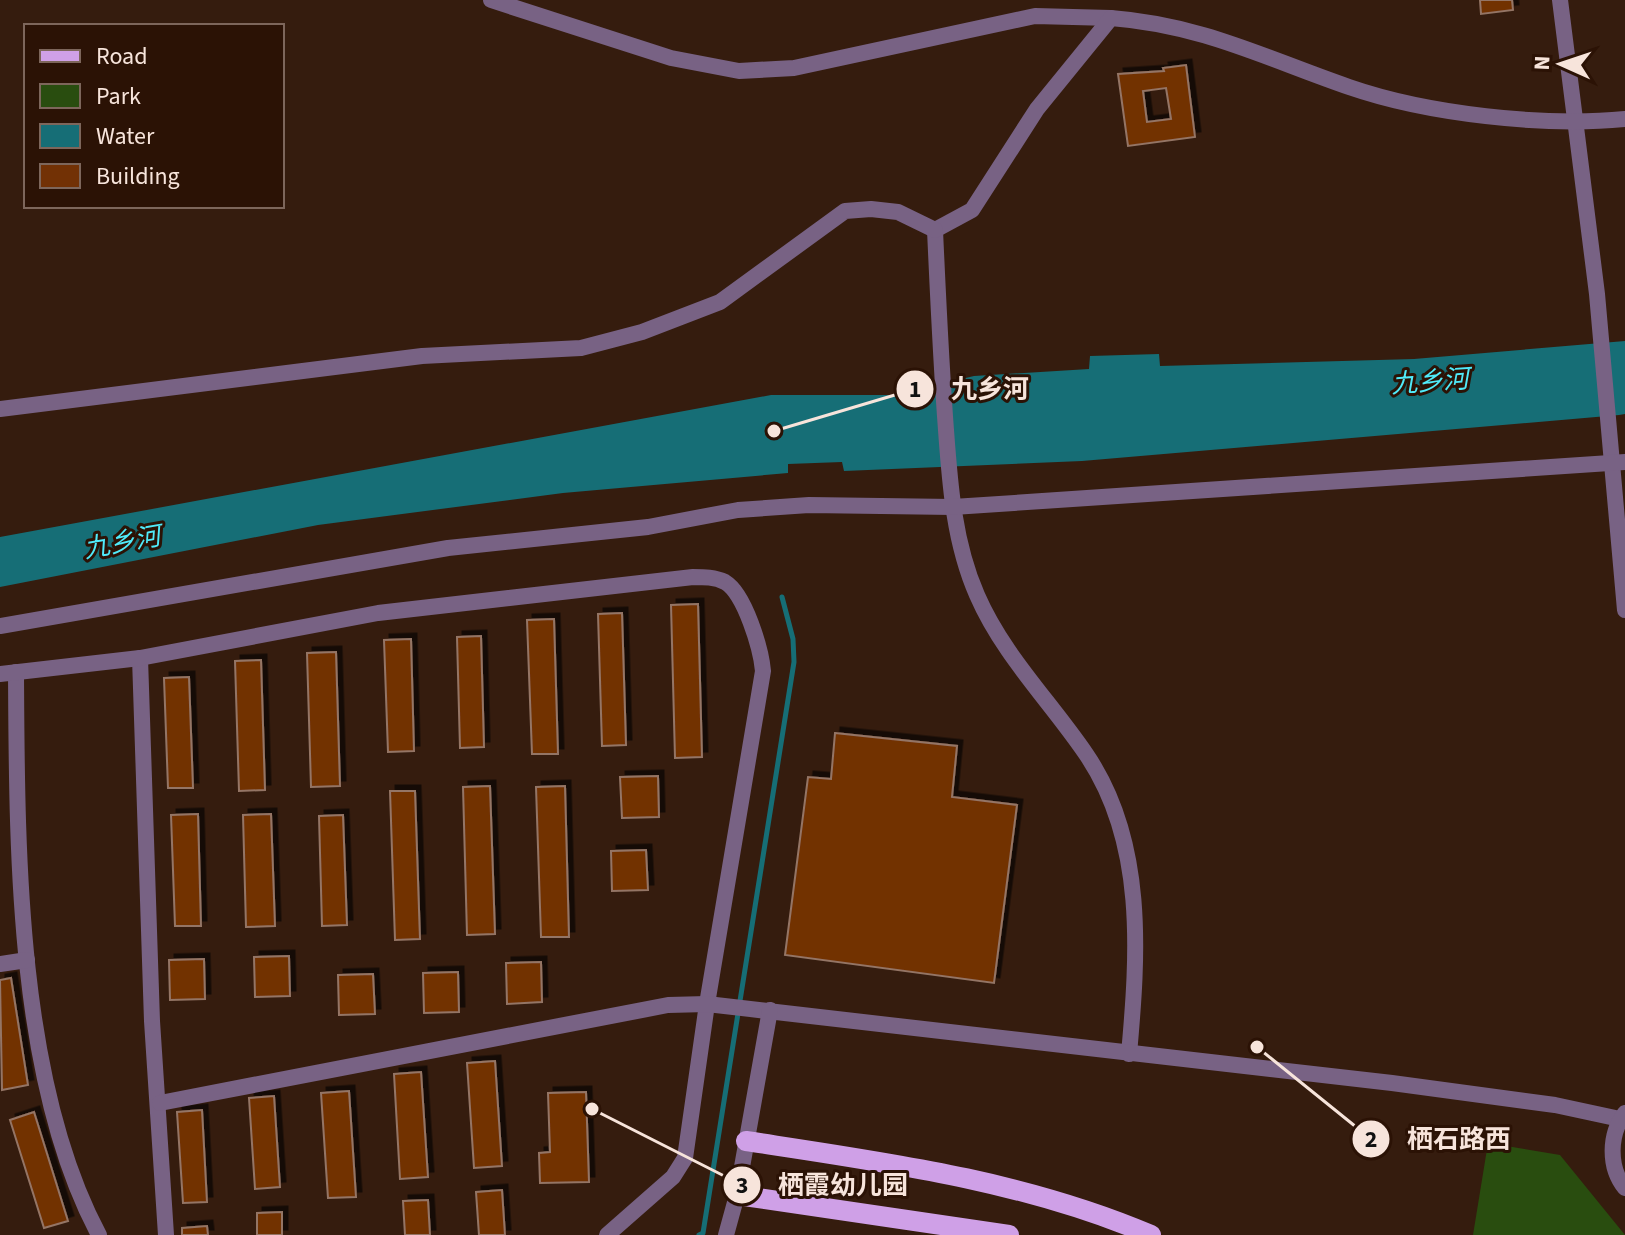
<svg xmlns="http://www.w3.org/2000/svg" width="1625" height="1235" font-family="'Source Sans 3','Noto Sans SC',sans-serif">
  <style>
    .green { fill: #294d0f }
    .water { fill: #166e76 }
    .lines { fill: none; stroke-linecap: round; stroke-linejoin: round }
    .stream { stroke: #166e76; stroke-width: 5 }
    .building { fill: #723105; stroke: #947565; stroke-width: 2; fill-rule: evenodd; filter: url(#shadow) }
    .minor { stroke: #786284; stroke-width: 16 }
    .major { stroke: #cfa0e7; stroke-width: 20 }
    .labels { text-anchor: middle; stroke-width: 6; stroke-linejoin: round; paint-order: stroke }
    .water-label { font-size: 26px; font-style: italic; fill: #50ebfa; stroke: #2b1205 }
    .leader { fill: none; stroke: #f7e4db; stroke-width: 3 }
    .callout-dot { fill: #f7e4db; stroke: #2b1205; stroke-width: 3 }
    .mark-label { font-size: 24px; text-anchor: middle; font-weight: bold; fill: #111 }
    .callout-label { font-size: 26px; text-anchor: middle; font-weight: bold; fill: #f7e4db; stroke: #2b1205; stroke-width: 6; stroke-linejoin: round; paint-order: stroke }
  </style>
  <defs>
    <filter id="shadow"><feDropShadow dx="5.5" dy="-5.5" stdDeviation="0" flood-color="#0009"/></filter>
  </defs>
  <rect width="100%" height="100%" fill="#351c0e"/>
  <!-- green -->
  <polygon class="green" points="1488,1143 1560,1155 1625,1235 1473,1235"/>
  <!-- water -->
  <polygon class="water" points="1625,341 1625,414 1619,415 1082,461 844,471 842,462 788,464 788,473 563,493 318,525 0,587 0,537 771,395 893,395 974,376 1089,369 1090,356 1159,354 1160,366 1414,359"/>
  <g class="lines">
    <!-- stream -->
    <polyline class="stream" points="699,1235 703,1233 794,662 793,639 782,597"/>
  </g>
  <!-- building -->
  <g class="building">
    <polygon points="1480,0 1512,0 1513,10 1481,14"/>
    <path d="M1186,65l9,72 -67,9 -10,-72 46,-3 -1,-3zM1166,88l5,31 -24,3 -4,-31z"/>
    <polygon points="698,604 702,757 675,758 671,605"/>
    <polygon points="622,613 626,745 602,746 598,614"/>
    <polygon points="554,619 558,754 532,754 527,620"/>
    <polygon points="481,636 484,747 460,748 457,637"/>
    <polygon points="411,639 414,751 388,752 384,640"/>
    <polygon points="336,652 340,786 311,787 307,653"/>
    <polygon points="261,660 265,790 239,791 235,661"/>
    <polygon points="189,677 193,788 168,788 164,678"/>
    <polygon points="835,733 957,746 952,797 1017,805 994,983 785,955 808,777 831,779"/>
    <polygon points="658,776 659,817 622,818 620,777"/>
    <polygon points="490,786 495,934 467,935 463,787"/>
    <polygon points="565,786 569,937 541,937 536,787"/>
    <polygon points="390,791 415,791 420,939 395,940"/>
    <polygon points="198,814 201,926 175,926 171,815"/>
    <polygon points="271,814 275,926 246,927 243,815"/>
    <polygon points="343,815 347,925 322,926 319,816"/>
    <polygon points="646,850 648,890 612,891 611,851"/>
    <polygon points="289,956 290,996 255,997 254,957"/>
    <polygon points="204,959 205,999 170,1000 169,960"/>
    <polygon points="541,962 542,1002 507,1004 506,963"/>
    <polygon points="458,972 459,1012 424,1013 423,973"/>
    <polygon points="373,974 375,1014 339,1015 338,975"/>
    <polygon points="11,978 28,1085 2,1090 0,980"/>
    <polygon points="495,1061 502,1166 474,1168 467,1063"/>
    <polygon points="421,1072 428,1177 400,1179 394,1074"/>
    <polygon points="349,1091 356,1197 328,1198 321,1093"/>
    <polygon points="586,1092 589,1182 540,1183 539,1153 550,1152 548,1093"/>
    <polygon points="274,1096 280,1187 255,1189 249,1098"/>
    <polygon points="202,1110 207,1202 183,1203 177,1112"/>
    <polygon points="34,1112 68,1221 44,1228 10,1120"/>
    <polygon points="502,1190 505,1235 479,1235 476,1192"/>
    <polygon points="428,1200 430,1235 405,1235 403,1201"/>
    <polygon points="282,1212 282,1235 257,1235 257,1213"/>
    <polygon points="207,1226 208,1235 182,1235 182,1228"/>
  </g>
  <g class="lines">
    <!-- minor -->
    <g class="minor">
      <polyline points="491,0 671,58 739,71 794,68 1035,16 1111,18"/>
      <polyline points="1560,0 1597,294 1625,610"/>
      <path d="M935,230c3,67 6,133 11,200 4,55 8,113 31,165 26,60 73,106 109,159 60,88 52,200 43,300"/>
      <path d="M935,230l37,-20 65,-101 74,-91c91,7 154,40 238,69 78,27 195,40 276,32"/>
      <polyline points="0,409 422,356 581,348 642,332 720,302 845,211 871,209 898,212 935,230"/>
      <polyline points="0,626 448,548 648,527 738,510 809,505 953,507 1625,462"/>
      <polyline points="140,658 152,1021 166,1235"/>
      <path d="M16,672c1,173 0,408 83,563"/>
      <path d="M0,674l140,-16 238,-45 315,-36c11,0 22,0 32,5 20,12 36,67 38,89l-56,333 -22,154 -12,19 -66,58"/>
      <polyline points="0,964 27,960"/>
      <polyline points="160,1103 668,1005 707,1004 1392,1083 1555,1105 1620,1119"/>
      <path d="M1625,1113c-16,21 -17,54 0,75"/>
      <polyline points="726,1235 737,1195 770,1010"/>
    </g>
    <!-- major -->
    <g class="major">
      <path d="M746,1141c138,21 276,39 405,94"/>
      <polyline points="737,1195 1009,1235"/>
    </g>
  </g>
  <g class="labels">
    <!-- water labels -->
    <g class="water-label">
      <text transform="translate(1430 381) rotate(-4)" y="9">九乡河</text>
      <text transform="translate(122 542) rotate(-10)" y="9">九乡河</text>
    </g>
  </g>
  <!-- callouts -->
  <path class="leader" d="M774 431L915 389M1257 1047L1371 1139M592 1109L742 1185"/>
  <g class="callout-dot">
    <circle cx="774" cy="431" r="8"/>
    <circle cx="1257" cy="1047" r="8"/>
    <circle cx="592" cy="1109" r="8"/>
    <circle cx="915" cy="389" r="20"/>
    <circle cx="1371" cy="1139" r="20"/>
    <circle cx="742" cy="1185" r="20"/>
  </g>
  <g class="mark-label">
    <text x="915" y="397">1</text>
    <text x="1371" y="1147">2</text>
    <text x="742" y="1193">3</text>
  </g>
  <g class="callout-label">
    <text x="990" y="398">九乡河</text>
    <text x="1459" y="1148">栖石路西</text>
    <text x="843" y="1194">栖霞幼儿园</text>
  </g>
  <!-- legend -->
  <rect x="24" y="24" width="260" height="184" fill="#2b1205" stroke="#7d665b" stroke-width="2"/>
  <rect x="40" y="50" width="40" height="12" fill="#cfa0e7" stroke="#7d665b" stroke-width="2"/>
  <text x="96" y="64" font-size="24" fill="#f7e4db">Road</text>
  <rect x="40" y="84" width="40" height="24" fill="#294d0f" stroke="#7d665b" stroke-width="2"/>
  <text x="96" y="104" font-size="24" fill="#f7e4db">Park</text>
  <rect x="40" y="124" width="40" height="24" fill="#166e76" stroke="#7d665b" stroke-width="2"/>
  <text x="96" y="144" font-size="24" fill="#f7e4db">Water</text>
  <rect x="40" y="164" width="40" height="24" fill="#723105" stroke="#7d665b" stroke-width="2"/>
  <text x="96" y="184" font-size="24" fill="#f7e4db">Building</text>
  <!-- north arrow -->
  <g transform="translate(1561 64) rotate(273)" stroke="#2b1205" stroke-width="6" paint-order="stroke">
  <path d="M0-6L14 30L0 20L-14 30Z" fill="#f7e4db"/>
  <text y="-12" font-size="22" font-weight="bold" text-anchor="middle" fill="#f7e4db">N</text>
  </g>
</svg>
